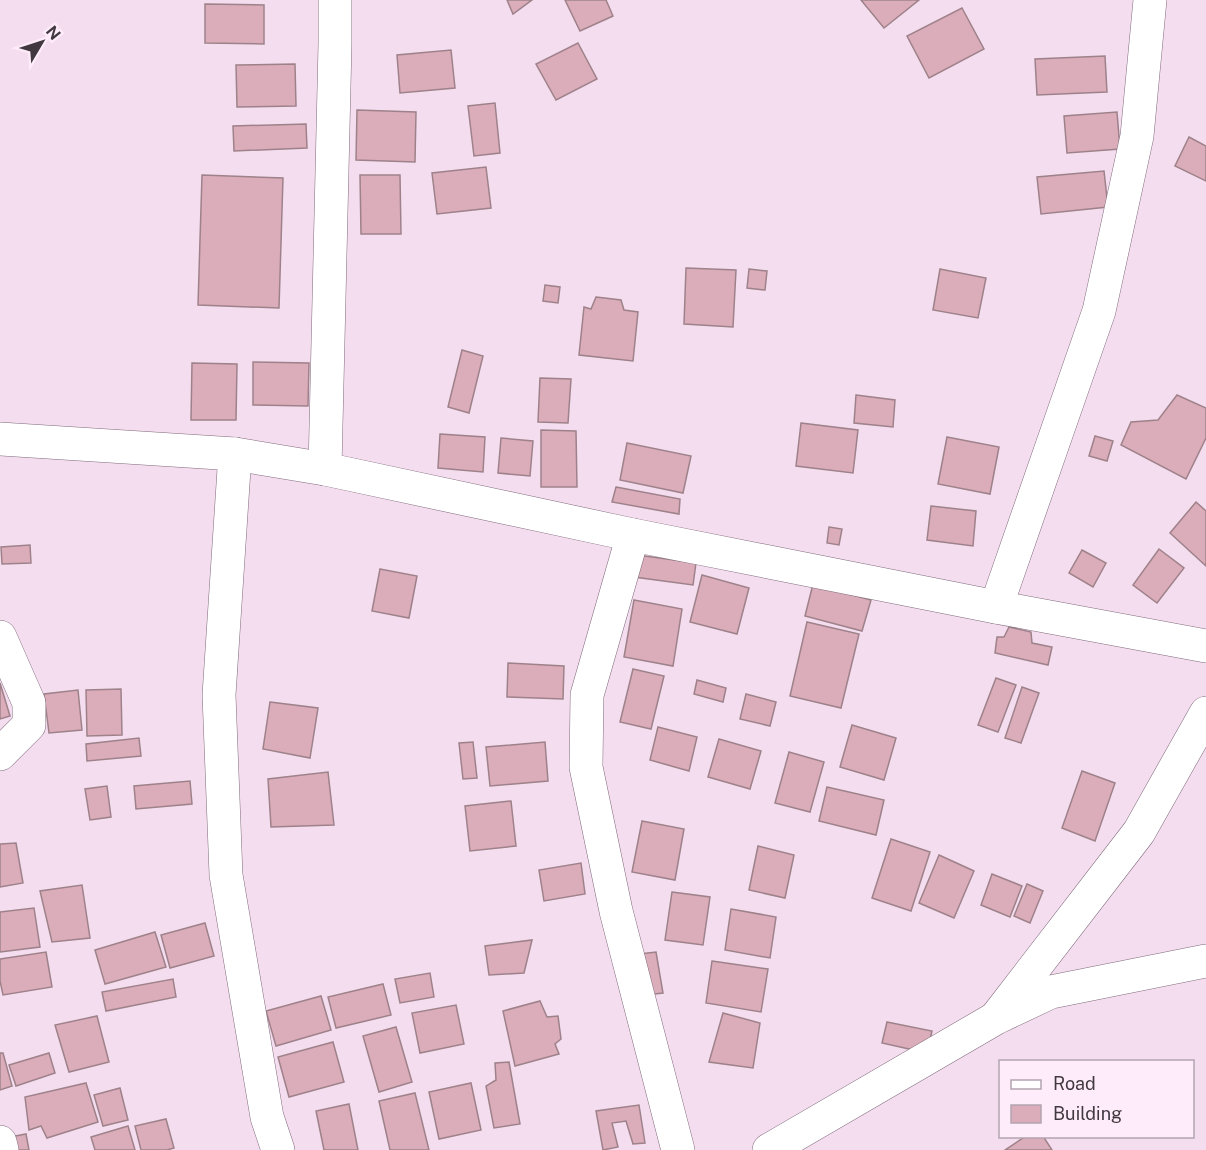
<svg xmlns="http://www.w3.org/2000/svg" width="1206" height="1150" font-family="'Public Sans',sans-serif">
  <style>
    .building { fill: #dbacb9; stroke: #9e828a; stroke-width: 1.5 }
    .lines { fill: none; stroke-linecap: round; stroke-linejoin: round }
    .minor-casing { stroke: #7f6b7b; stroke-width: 34 }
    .minor { stroke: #fff; stroke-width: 33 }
  </style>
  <rect width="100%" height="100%" fill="#f5ddf0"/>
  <!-- building -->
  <g class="building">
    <polygon points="507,0 532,0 513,14"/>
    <polygon points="565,0 606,0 613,16 580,31"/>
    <polygon points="861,0 919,0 884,28"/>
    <polygon points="205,4 264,5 264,44 205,43"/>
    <polygon points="962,8 984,49 929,78 907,36"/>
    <polygon points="578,43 597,79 556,100 536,64"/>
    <polygon points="451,50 455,88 400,93 397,55"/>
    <polygon points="1105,56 1107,92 1037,95 1035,59"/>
    <polygon points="295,64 296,106 237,107 236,65"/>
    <polygon points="495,103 500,153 474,156 468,106"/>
    <polygon points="357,110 416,112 415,162 356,160"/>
    <polygon points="1117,112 1120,149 1067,153 1064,116"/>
    <polygon points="306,124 307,148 234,151 233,126"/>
    <polygon points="1189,137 1206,146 1206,181 1175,166"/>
    <polygon points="486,167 491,208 437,214 432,173"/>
    <polygon points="1104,171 1108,207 1041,214 1037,177"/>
    <polygon points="202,175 283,178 279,308 198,305"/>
    <polygon points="360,175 400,175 401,234 361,234"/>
    <polygon points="686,268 736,270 733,327 684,324"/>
    <polygon points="749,269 767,271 765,290 747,288"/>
    <polygon points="940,269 986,278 978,318 933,310"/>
    <polygon points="545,285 560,287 558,303 543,301"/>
    <polygon points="596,297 621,300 624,310 638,312 633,361 579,355 584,307 591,309"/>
    <polygon points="462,350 483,356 469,413 448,407"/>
    <polygon points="253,362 309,363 308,406 253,405"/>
    <polygon points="192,363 237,364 236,420 191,420"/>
    <polygon points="540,378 571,379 568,423 538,422"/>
    <polygon points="856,395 895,400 893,427 854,423"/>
    <polygon points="1177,395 1206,408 1206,438 1186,479 1121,445 1131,422 1158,420"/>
    <polygon points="801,423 858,430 853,473 796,466"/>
    <polygon points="541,430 576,431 577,487 541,487"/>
    <polygon points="440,434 485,437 483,472 438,468"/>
    <polygon points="1095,436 1113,441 1107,461 1089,456"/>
    <polygon points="947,437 999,447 990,494 938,484"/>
    <polygon points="501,438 533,441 530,476 498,473"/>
    <polygon points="627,443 691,456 683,493 620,480"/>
    <polygon points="616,487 680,499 679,514 612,502"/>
    <polygon points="1196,502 1206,511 1206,566 1170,533"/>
    <polygon points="931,506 976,511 973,546 927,540"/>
    <polygon points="829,527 842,529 839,545 827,543"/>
    <polygon points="30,545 31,563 2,564 1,547"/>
    <polygon points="1159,549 1184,568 1157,603 1133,585"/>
    <polygon points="1082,550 1106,563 1093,587 1069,573"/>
    <polygon points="637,555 696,563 693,585 634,577"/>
    <polygon points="380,569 417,576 409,618 372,611"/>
    <polygon points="702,575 749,588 737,634 690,622"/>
    <polygon points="813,584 871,600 862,631 805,616"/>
    <polygon points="634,600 682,609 673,666 624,657"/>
    <polygon points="807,622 859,634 841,708 790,696"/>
    <polygon points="1009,627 1031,632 1032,643 1052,647 1048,665 995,653 997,637 1004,637"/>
    <polygon points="508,663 564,666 563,699 507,697"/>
    <polygon points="633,669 664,676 651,729 620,722"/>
    <polygon points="996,678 1016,685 998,732 978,725"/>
    <polygon points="697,680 726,688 723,702 694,694"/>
    <polygon points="0,683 10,716 0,719"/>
    <polygon points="1022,687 1039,693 1021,743 1005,738"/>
    <polygon points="121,689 122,735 87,736 86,690"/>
    <polygon points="78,690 82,730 49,733 44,694"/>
    <polygon points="746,694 776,702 770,726 740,719"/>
    <polygon points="270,702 318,708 310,758 263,749"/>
    <polygon points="852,725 896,738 884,780 840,767"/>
    <polygon points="658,727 697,737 689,771 650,760"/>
    <polygon points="139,738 141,756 87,761 86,744"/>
    <polygon points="719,739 761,751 750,789 708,777"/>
    <polygon points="473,742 477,778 463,779 459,743"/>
    <polygon points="545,742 548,781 490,786 486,747"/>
    <polygon points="789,752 824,762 810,812 775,803"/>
    <polygon points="1082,771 1115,783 1095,841 1062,828"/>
    <polygon points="328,772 334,825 271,827 268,779"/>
    <polygon points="190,781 192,804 136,809 134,786"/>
    <polygon points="107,786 111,817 90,820 85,789"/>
    <polygon points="827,787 884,800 876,835 819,821"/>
    <polygon points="511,801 516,846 470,851 465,806"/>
    <polygon points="642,821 684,829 675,880 632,872"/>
    <polygon points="891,839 930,852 911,911 872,898"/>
    <polygon points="16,843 23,883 0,887 0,844"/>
    <polygon points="758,846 794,855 785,898 749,890"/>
    <polygon points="939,855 974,871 954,918 919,903"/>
    <polygon points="581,863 585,894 544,901 539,870"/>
    <polygon points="992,874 1022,886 1010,917 981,905"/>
    <polygon points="1027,884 1043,891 1030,923 1014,916"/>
    <polygon points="82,885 90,938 52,942 40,891"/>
    <polygon points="672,892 710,897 703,945 665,940"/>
    <polygon points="34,908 40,947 0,952 0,912"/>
    <polygon points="731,909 776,917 770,958 725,950"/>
    <polygon points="205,923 214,956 170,968 161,935"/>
    <polygon points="155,932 166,967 105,984 95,950"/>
    <polygon points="532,940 524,973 489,975 485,946"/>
    <polygon points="46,952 52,987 3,995 0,981 0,959"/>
    <polygon points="656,952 663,993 646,995 640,954"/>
    <polygon points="712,961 768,969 761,1012 706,1003"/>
    <polygon points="430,973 434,997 400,1003 395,979"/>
    <polygon points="173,979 176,997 106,1011 102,992"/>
    <polygon points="383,984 391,1015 336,1028 328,997"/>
    <polygon points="321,996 331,1030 276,1046 266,1011"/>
    <polygon points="540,1001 547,1017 558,1016 561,1039 555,1044 559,1054 515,1066 503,1011"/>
    <polygon points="456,1005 464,1044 420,1053 412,1013"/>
    <polygon points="723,1013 760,1023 753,1068 709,1062"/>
    <polygon points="97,1016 109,1062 69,1072 55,1025"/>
    <polygon points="887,1022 932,1031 927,1053 882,1043"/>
    <polygon points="396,1027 412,1082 379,1092 363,1036"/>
    <polygon points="333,1042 344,1082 289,1097 278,1057"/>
    <polygon points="0,1053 3,1053 12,1086 0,1090"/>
    <polygon points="49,1053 55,1073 16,1086 9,1065"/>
    <polygon points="509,1062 520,1124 494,1128 486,1086 496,1080 495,1063"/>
    <polygon points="86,1083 98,1122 47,1138 41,1126 29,1130 25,1097"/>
    <polygon points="471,1083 481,1130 439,1139 429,1092"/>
    <polygon points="120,1088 128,1120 103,1126 94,1095"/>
    <polygon points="415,1093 429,1150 390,1150 379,1101"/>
    <polygon points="349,1104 358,1150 324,1150 316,1111"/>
    <polygon points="639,1105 645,1143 633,1144 626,1121 612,1123 618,1147 603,1150 596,1111"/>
    <polygon points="166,1119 174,1148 167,1150 141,1150 135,1126"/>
    <polygon points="128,1126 135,1150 95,1150 91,1137"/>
    <polygon points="26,1134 29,1150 13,1150 10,1137"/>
    <polygon points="1026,1136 1043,1136 1052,1150 1005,1150"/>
  </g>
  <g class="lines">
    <!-- minor casing -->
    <g class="minor-casing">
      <g id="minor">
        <polyline points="0,439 235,454 325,469 633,535 996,607 1206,646"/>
        <polyline points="235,454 219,695 226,875 267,1117 278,1150"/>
        <polyline points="325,469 335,44 335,0"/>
        <polyline points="633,535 587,695 586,767 616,911 678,1150"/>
        <polyline points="996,607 1099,311 1137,136 1150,0"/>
        <polyline points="0,637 29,703 29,725 0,754"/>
        <polyline points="998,1015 1139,832 1206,713"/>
        <polyline points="0,1142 2,1150"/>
        <polyline points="769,1150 996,1018 1051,992 1206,961"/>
      </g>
    </g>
    <!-- minor -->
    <use href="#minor" class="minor"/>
  </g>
  <!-- legend -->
  <rect x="999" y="1060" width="195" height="78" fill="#ffecfb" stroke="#b3a4b0" stroke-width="1.5"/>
  <rect x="1011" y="1080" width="30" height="9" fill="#ffffff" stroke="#b3a4b0" stroke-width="1.5"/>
  <text x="1053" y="1090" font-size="18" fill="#423940">Road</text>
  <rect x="1011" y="1105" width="30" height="18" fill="#dbacb9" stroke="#b3a4b0" stroke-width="1.5"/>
  <text x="1053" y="1120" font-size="18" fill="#423940">Building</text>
  <!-- north arrow -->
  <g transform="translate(42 42) rotate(51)" stroke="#ffecfb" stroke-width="4.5" paint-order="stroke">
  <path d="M0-4.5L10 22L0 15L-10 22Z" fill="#423940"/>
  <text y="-9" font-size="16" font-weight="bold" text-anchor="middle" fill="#423940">N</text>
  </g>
</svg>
